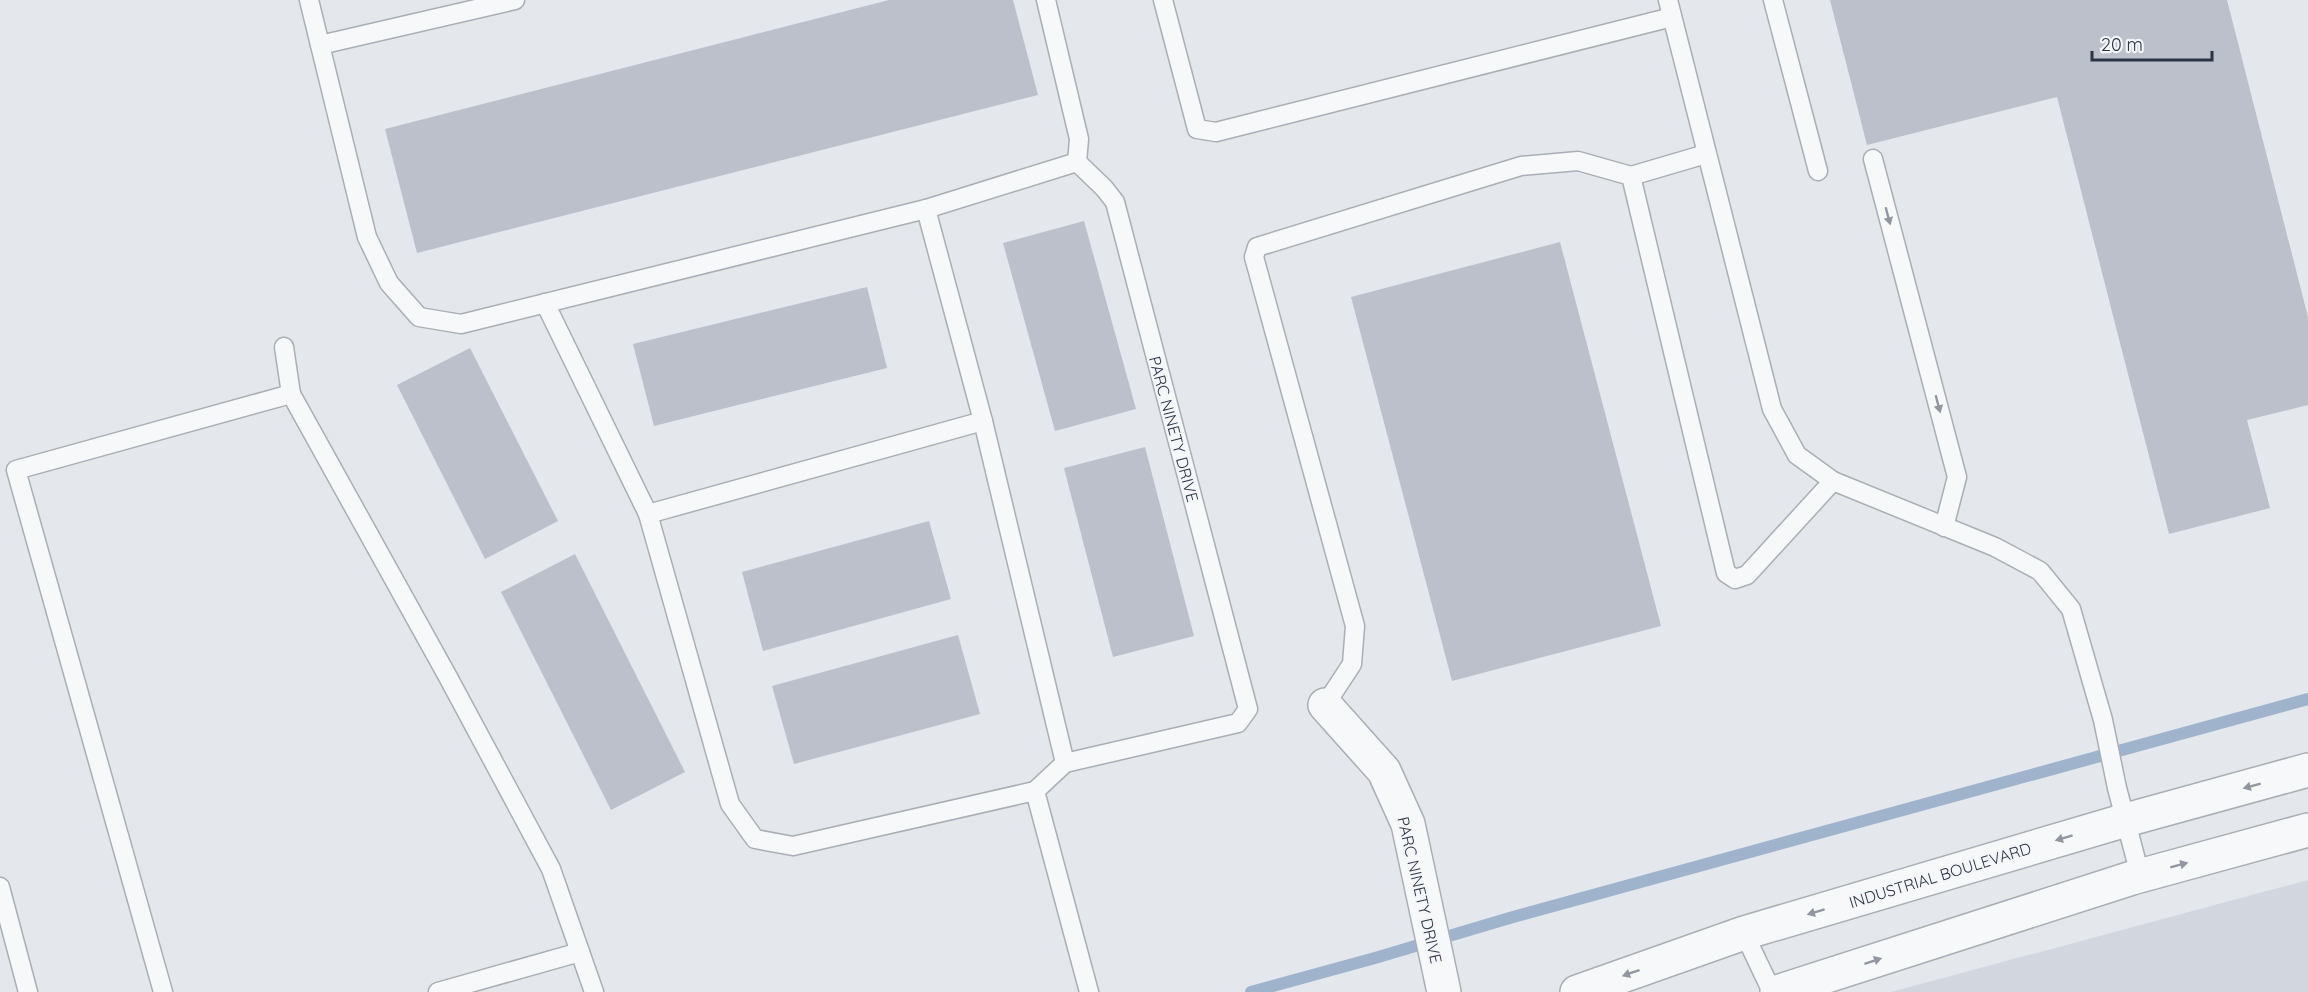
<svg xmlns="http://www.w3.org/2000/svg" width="2308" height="992" font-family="Quicksand,sans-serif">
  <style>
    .built { fill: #d2d6de }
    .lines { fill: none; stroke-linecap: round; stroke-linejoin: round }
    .stream { stroke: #9fb4cc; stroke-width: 12 }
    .building { fill: #bbc0ca }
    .service-casing { stroke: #a9aeb7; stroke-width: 21 }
    .minor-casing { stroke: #a9aeb7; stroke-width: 36 }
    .tertiary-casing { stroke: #a9aeb7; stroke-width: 36 }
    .service { stroke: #f7f8fa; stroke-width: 18 }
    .minor { stroke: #f7f8fa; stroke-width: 33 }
    .tertiary { stroke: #f7f8fa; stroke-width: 33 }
    .oneway { fill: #9196a0 }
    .labels { text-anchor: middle; stroke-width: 4.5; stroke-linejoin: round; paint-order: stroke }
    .street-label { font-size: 16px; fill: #2b3445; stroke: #f4f6f9 }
  </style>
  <rect width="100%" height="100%" fill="#e4e7ec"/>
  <!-- built -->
  <polygon class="built" points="2308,880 2308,992 1891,992"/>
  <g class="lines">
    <!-- stream -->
    <polyline class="stream" points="1251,992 1375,958 1513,917 2308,699"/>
  </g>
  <!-- building -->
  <g class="building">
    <polygon points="889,0 1013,0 1038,95 417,253 385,129"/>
    <polygon points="1830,0 2227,0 2308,317 2308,405 2247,420 2270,508 2169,534 2057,97 1867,145"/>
    <polygon points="1084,221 1136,409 1055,431 1003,243"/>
    <polygon points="1560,242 1661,626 1452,681 1351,297"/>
    <polygon points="867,287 887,368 654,426 633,344"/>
    <polygon points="470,348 558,521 485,559 397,385"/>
    <polygon points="1145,447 1194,636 1113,657 1064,468"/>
    <polygon points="929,521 951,599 763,651 742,572"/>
    <polygon points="575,554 685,772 611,810 501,592"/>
    <polygon points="958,635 980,714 794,764 772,686"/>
  </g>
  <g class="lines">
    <!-- service casing -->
    <g class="service-casing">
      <g id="service">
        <polyline points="309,0 367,237 389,283 419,317 461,324 926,209 1077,162 1079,139 1046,0"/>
        <polyline points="1163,0 1197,129 1216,132 1672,17"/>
        <polyline points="1668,0 1772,409 1797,455 1833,481 1995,547 2040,571 2071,609 2103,720 2117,788 2140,875"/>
        <polyline points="1773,0 1818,171"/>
        <polyline points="320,45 515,0"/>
        <polyline points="1873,159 1957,477 1944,527"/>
        <polyline points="1631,176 1706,154"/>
        <polyline points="926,209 983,421 1065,763 1035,791 1089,992"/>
        <polyline points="545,303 648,514"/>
        <polyline points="284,347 291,394"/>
        <polyline points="983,421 648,514 730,804 755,839 793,846 1035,791"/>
        <polyline points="1325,705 1352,664 1355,626 1254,257 1257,247 1521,166 1578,161 1631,176 1726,573 1735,579 1747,575 1833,481"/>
        <polyline points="1065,763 1238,723 1248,709 1115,202 1104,188 1077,162"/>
        <polyline points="0,887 28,992"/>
        <polyline points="1744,933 1772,992"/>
        <polyline points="163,992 16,470 291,394 448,677 551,869 594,992"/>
        <polyline points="438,992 580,952"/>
      </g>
    </g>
    <!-- minor casing -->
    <g class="minor-casing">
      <polyline id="minor" points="1325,705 1384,771 1408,824 1444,992"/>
    </g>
    <!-- tertiary casing -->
    <g class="tertiary-casing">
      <g id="tertiary">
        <polyline points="1577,992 1744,933 2126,820 2308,770"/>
        <polyline points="1777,992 2132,878 2308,830"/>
      </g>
    </g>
    <!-- service -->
    <use href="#service" class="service"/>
    <!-- minor -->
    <use href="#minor" class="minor"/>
    <!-- tertiary -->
    <use href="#tertiary" class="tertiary"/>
  </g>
  <!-- one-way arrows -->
  <defs><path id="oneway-solid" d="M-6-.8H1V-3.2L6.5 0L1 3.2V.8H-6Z" transform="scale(1.5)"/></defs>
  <g class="oneway">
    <use href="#oneway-solid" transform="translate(1888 216) rotate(75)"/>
    <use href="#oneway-solid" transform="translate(1938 404) rotate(75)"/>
    <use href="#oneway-solid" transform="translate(2252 786) rotate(165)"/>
    <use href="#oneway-solid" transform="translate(2064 838) rotate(163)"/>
    <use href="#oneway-solid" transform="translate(2179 865) rotate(-15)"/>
    <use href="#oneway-solid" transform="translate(1816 912) rotate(163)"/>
    <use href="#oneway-solid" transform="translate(1873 961) rotate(-18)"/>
    <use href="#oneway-solid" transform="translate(1631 973) rotate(161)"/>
  </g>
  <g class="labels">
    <!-- street labels -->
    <g class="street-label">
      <text transform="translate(1174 429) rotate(75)" y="6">PARC NINETY DRIVE</text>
      <text transform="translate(1940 875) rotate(-17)" y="6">INDUSTRIAL BOULEVARD</text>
      <text transform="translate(1420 890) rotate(77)" y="6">PARC NINETY DRIVE</text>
    </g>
  </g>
  <!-- scale -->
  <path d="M2092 51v9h120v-9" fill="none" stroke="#2b3445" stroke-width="3"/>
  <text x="2101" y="51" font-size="18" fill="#2b3445" stroke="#f4f6f9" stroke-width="4.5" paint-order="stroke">20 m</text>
</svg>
